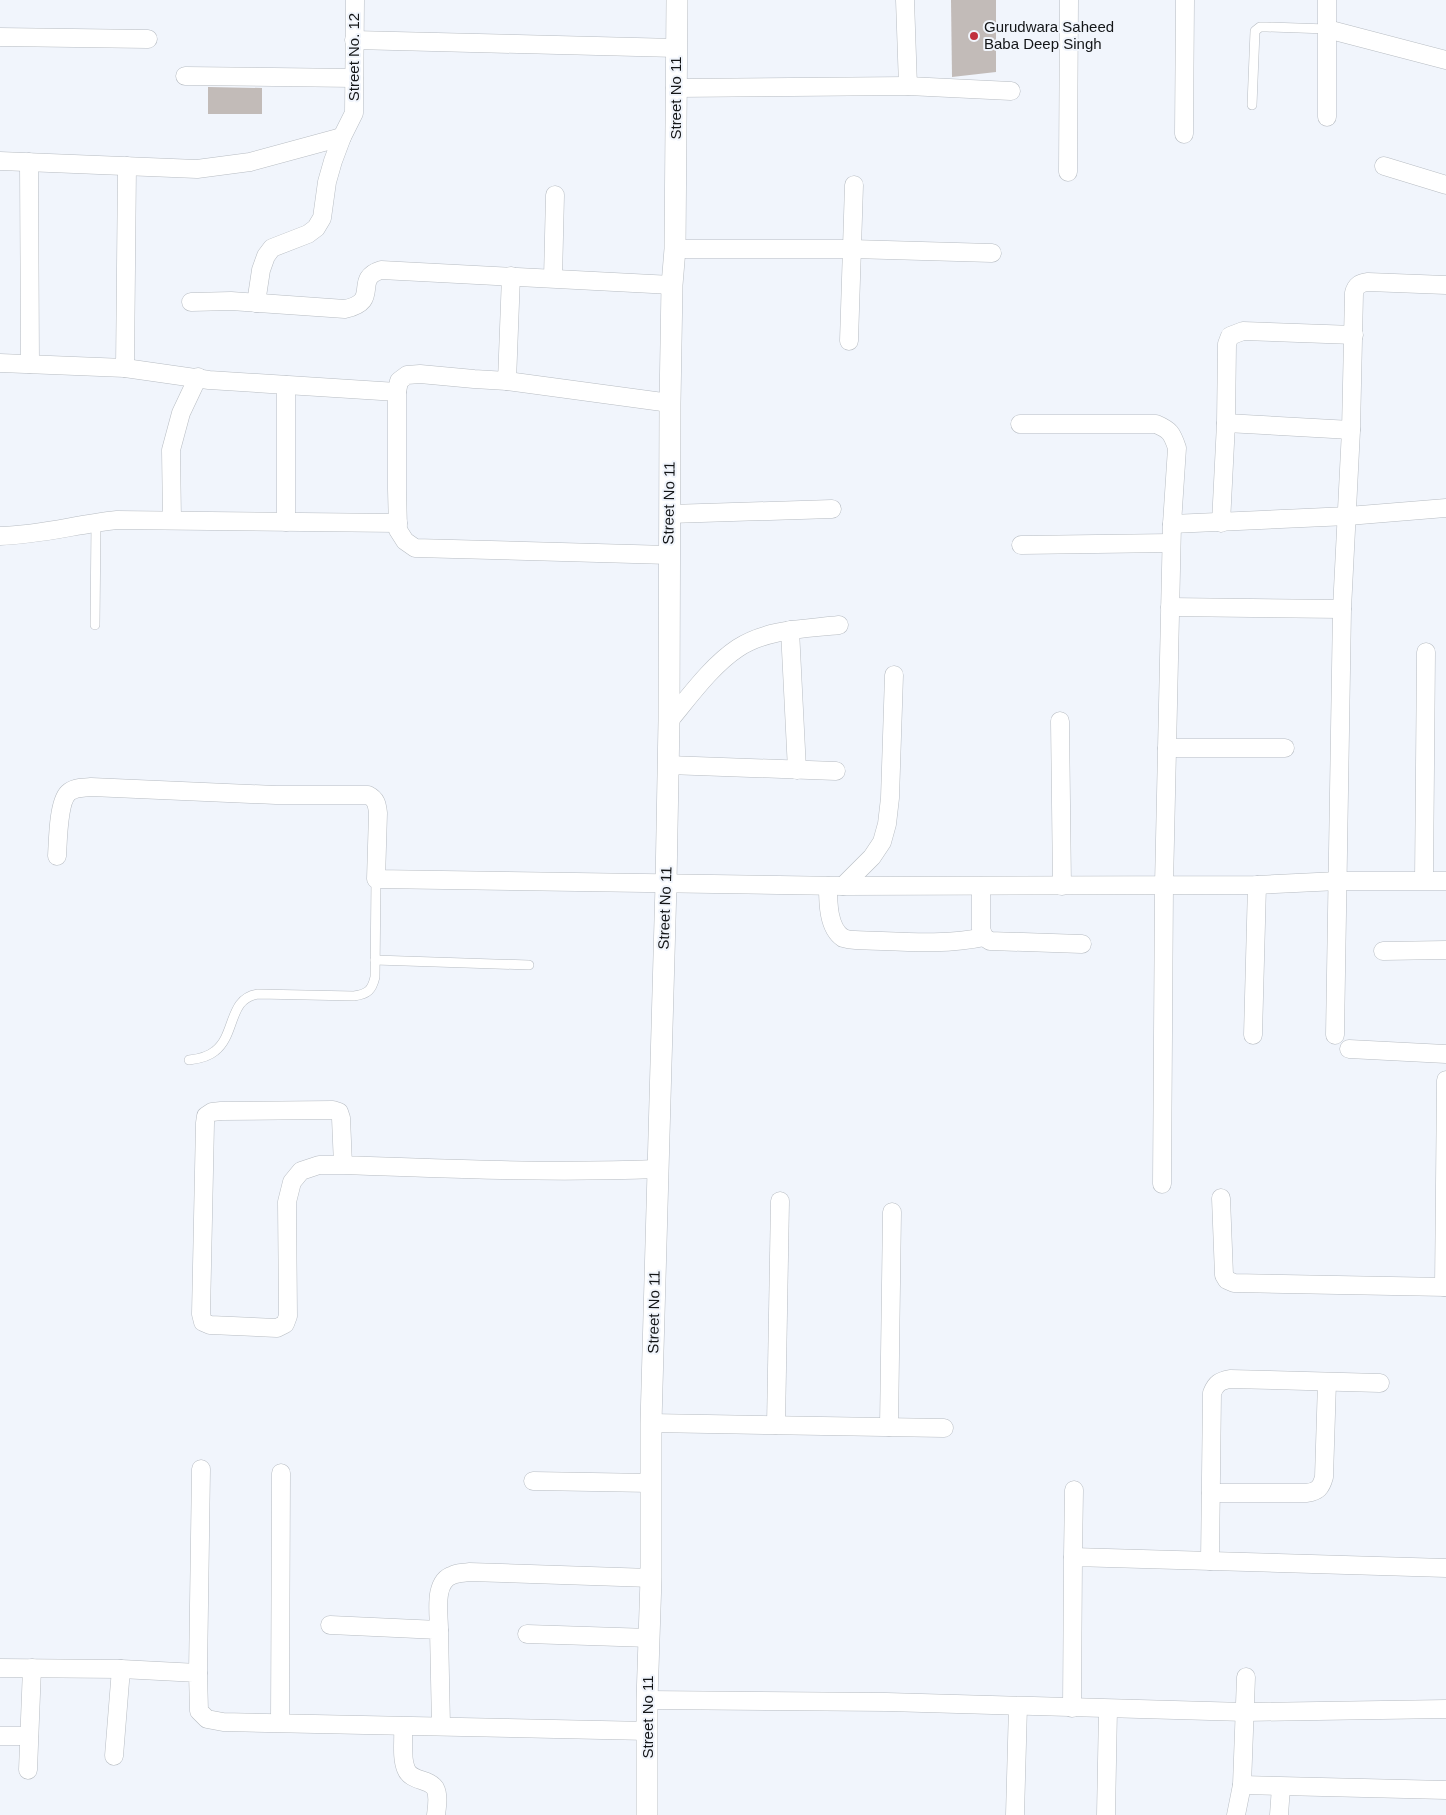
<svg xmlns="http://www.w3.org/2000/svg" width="1446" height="1815" font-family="Arial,sans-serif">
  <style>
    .building { fill: #c2bbb8 }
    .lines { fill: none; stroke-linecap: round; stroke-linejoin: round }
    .service-casing { stroke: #b7bcc2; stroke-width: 10 }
    .minor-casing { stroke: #b7bcc2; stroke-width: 19 }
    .tertiary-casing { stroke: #b7bcc2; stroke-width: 22 }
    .service { stroke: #fff; stroke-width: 9 }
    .minor { stroke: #fff; stroke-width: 18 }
    .tertiary { stroke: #fff; stroke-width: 21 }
    .poi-dot { fill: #c1303d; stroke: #f1f5fc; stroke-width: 2 }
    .labels { text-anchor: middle; stroke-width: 4; stroke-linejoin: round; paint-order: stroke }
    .poi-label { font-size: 15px; fill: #131517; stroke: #f1f5fc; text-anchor: start }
    .street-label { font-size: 15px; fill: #131517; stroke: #f1f5fc }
  </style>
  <rect width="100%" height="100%" fill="#f1f5fc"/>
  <!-- building -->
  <g class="building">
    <polygon points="951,0 996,0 996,72 952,77"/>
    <polygon points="208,87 262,88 262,114 208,114"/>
  </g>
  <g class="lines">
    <!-- service casing -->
    <g class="service-casing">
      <g id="service">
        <polyline points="1252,105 1255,31 1260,27 1267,27 1327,29"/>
        <polyline points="95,625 96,522"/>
        <polyline points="375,960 529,965"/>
        <path d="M189,1060c9,-1 19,-3 26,-9 21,-16 13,-53 43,-57l96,2c14,-2 18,-6 21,-19l1,-98"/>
      </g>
    </g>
    <!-- minor casing -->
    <g class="minor-casing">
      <g id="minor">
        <polyline points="905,0 908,86"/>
        <polyline points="1327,0 1327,117"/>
        <polyline points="1327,29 1446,60"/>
        <polyline points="0,37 148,39"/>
        <polyline points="354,40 676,48"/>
        <polyline points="185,76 354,78"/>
        <polyline points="675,88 908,86 1011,91"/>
        <polyline points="1184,134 1185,0"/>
        <polyline points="0,161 197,169 250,162 342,137"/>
        <polyline points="29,162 30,364"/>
        <polyline points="1384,166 1446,185"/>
        <polyline points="1068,172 1069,0"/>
        <polyline points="675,249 852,249 992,253"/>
        <polyline points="511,276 507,381 474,379 420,374 407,375 399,381 397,392 397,489 398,530 405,541 415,548 669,555"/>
        <polyline points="553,278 555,195"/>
        <path d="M191,302l40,-1 114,8c37,-8 7,-30 36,-39l291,15"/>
        <polyline points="256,303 261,270 266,256 272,248 308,234 316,228 322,218 327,182 333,161 342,137 354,113 355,0"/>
        <polyline points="849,341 854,185"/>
        <polyline points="0,363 125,368 127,166"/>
        <polyline points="125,368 209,380 397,392"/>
        <polyline points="507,381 670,403"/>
        <polyline points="286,385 286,522"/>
        <polyline points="1226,423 1351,430"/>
        <path d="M1020,424h136c14,6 16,9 21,24l-5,76 -8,361 -2,299"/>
        <polyline points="670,514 832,509"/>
        <polyline points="172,520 171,450 181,413 198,377"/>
        <polyline points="1221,523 1226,423 1227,344 1230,336 1243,331 1354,335"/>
        <polyline points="1172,524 1348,516 1446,508"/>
        <path d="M0,536c40,-1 78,-12 117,-16l281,3"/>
        <polyline points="1021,545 1171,543"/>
        <polyline points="1170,607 1342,609"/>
        <polyline points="790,630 797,770"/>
        <path d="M669,721c20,-24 43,-56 69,-73 29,-19 67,-19 101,-23"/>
        <polyline points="1060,721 1062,886"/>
        <polyline points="1167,748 1285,748"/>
        <polyline points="668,765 836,771"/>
        <path d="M57,856c1,-14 1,-53 11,-63 6,-6 14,-5 23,-6l185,8h92c8,4 9,9 10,18l-2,66 467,7 414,-1 81,-4h108"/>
        <polyline points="1424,880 1426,652"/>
        <path d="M828,886c0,16 0,42 15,52 3,1 9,2 12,2 41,1 89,6 129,-3"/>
        <polyline points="843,886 872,857 882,842 887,824 890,798 894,675"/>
        <polyline points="981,886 981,929 984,937 990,941 1082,944"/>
        <polyline points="1383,951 1446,950"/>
        <polyline points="1253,1035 1257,885"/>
        <path d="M1335,1035l7,-426 9,-179 3,-137c2,-8 6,-10 14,-11l78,3"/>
        <polyline points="1349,1049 1446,1054"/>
        <path d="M343,1165l-2,-47 -2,-6 -6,-2 -112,1 -9,1 -6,4 -1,7 -4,191 2,8 7,3 67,3 8,-4 3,-8 -1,-114 5,-20 9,-11 18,-6h24c105,4 209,8 314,4"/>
        <polyline points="1221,1198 1224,1275 1227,1280 1234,1283 1446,1287"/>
        <polyline points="1444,1287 1446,1080"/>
        <polyline points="651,1423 944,1428"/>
        <polyline points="776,1425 780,1201"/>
        <polyline points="889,1427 892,1212"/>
        <polyline points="533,1481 651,1483"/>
        <path d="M1211,1493h96c11,-2 14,-5 17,-16l3,-95"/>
        <polyline points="1073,1557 1074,1490"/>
        <path d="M1210,1561l2,-168c4,-10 8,-12 18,-14l150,4"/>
        <polyline points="330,1625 439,1630 441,1726"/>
        <path d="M439,1630c0,-17 -6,-49 14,-55 4,-2 11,-2 16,-3l182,6"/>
        <polyline points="527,1634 650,1638"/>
        <polyline points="0,1668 121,1669 198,1673 199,1711 207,1719 223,1722 648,1731"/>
        <polyline points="198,1673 201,1469"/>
        <polyline points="647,1700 887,1702 1245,1712 1446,1709"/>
        <polyline points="1072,1708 1073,1557 1446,1568"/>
        <polyline points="280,1722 281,1473"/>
        <path d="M403,1727c1,13 -2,30 3,42 5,13 22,9 29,19 4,7 2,19 1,27"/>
        <polyline points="0,1736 29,1736"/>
        <polyline points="114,1756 121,1669"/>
        <polyline points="28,1770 32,1668"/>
        <polyline points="1242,1785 1246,1677"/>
        <polyline points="1015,1815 1018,1706"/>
        <polyline points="1106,1815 1108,1709"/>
        <polyline points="1236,1815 1242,1785 1446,1790"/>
        <polyline points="1279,1815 1281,1787"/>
      </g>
    </g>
    <!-- tertiary casing -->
    <g class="tertiary-casing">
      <polyline id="tertiary" points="647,1815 647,1700 651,1578 651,1423 666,884 669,721 670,403 672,285 675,249 677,0"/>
    </g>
    <!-- service -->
    <use href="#service" class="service"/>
    <!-- minor -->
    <use href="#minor" class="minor"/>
    <!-- tertiary -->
    <use href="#tertiary" class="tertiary"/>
  </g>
  <!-- markers -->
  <circle class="poi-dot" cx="974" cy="36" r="5"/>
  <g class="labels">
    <!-- poi labels -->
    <g class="poi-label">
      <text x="984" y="32">Gurudwara Saheed<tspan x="984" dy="17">Baba Deep Singh</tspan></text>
    </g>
    <!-- street labels -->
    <g class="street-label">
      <text transform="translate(354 57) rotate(-90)" y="5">Street No. 12</text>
      <text transform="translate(676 98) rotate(-90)" y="5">Street No 11</text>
      <text transform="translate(669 503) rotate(-89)" y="5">Street No 11</text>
      <text transform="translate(665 908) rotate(-88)" y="5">Street No 11</text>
      <text transform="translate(654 1312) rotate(-89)" y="5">Street No 11</text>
      <text transform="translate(648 1717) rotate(-90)" y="5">Street No 11</text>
    </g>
  </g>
</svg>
